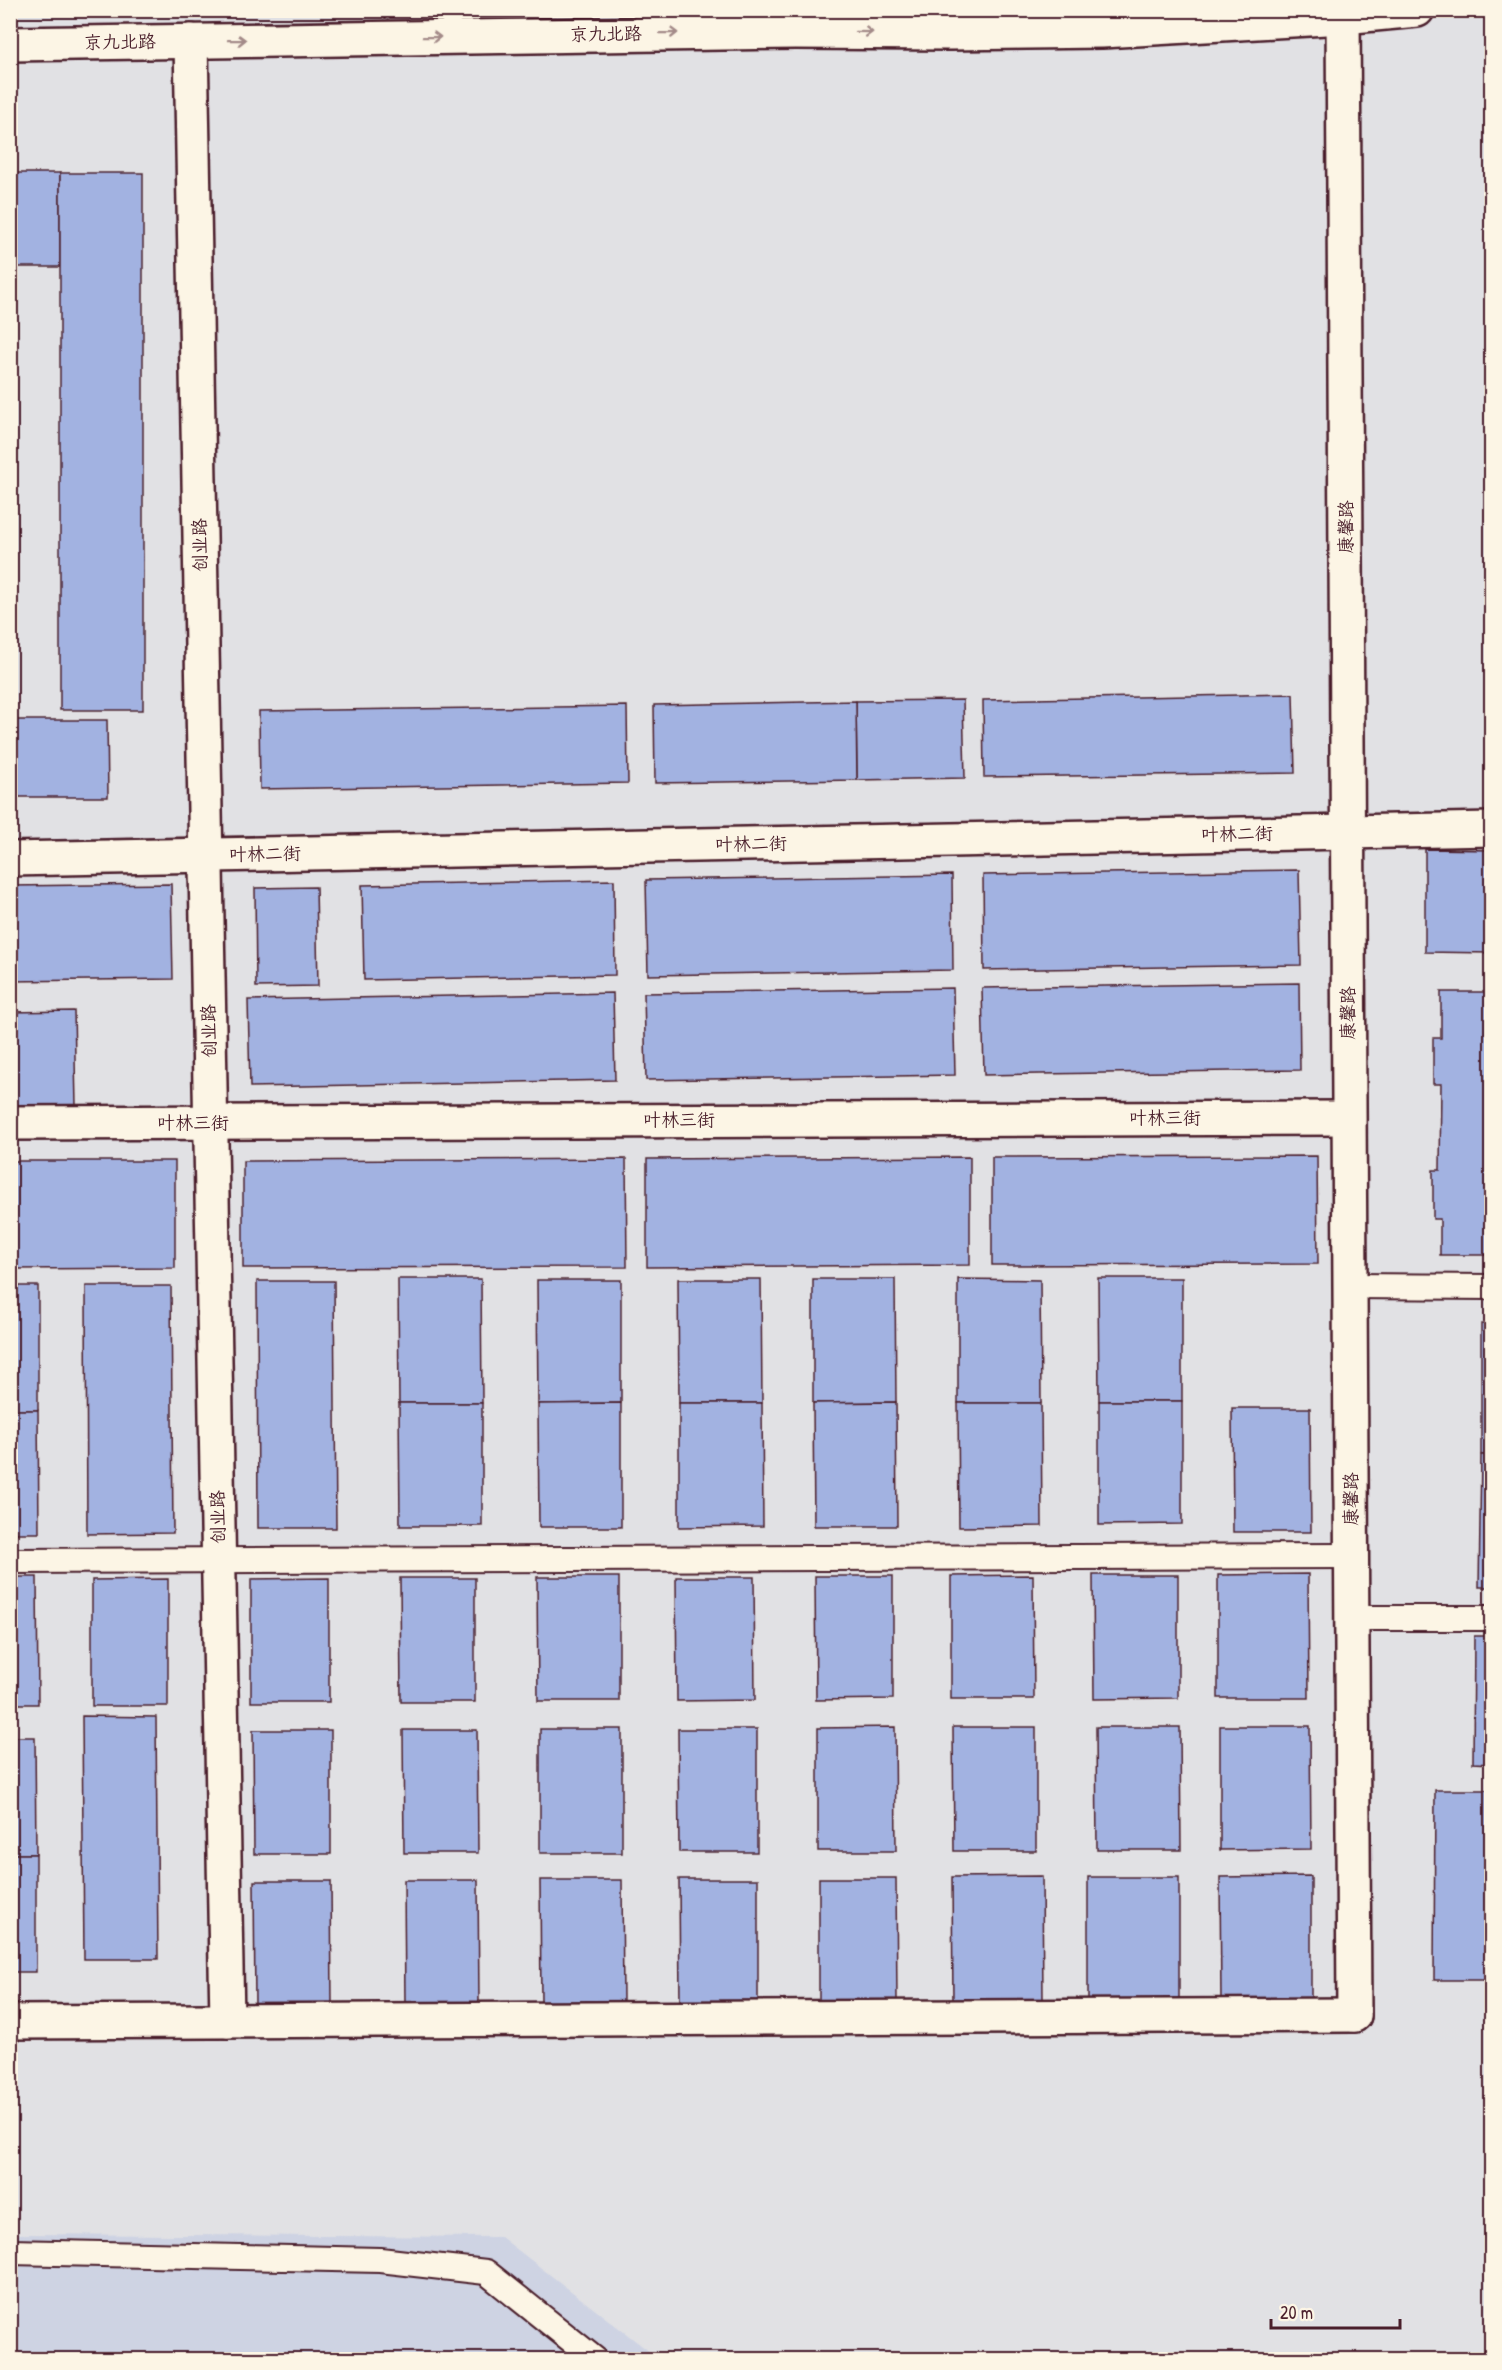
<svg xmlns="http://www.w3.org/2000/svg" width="1502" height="2370" font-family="'Patrick Hand','LXGW WenKai TC',sans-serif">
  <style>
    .built { fill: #ced3e3 }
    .building { fill: #a2b2e1; stroke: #4a1f2b; stroke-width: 1.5 }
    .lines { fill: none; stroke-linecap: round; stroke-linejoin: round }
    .service-casing { stroke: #4a1f2b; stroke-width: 28 }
    .minor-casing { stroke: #4a1f2b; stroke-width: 38 }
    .tertiary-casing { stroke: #4a1f2b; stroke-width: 38 }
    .secondary-casing { stroke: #4a1f2b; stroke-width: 38 }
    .service { stroke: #fcf5e5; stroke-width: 24 }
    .minor { stroke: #fcf5e5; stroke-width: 33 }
    .tertiary { stroke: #fcf5e5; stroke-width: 33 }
    .secondary { stroke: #fcf5e5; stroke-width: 33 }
    .oneway { stroke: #a38a88 }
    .labels { text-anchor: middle; stroke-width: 4.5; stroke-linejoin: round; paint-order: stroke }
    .street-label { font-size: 18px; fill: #4a1f2b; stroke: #fcf5e5 }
  </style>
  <rect width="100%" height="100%" fill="#e1e1e4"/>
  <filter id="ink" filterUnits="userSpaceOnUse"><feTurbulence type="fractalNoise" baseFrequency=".0167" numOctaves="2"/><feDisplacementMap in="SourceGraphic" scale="12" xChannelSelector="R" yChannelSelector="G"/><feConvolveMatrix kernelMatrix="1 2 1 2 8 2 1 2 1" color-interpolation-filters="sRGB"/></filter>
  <g filter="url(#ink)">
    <!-- built -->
    <polygon class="built" points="11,2234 501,2237 659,2359 11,2360"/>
    <!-- building -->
    <g class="building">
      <rect x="10" y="173" width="50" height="94"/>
      <rect x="60" y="173" width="83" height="537"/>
      <polygon points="1293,694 1295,773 984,777 983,700"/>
      <polygon points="963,700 965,778 857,780 856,701"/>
      <polygon points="856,701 857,780 655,783 654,705"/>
      <polygon points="627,706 628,783 260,789 259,711"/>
      <polygon points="10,720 107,720 108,797 10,797"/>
      <polygon points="1425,849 1492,850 1492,953 1425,952"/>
      <polygon points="1299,870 1301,965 984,970 983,875"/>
      <polygon points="952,875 953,970 648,975 646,880"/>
      <polygon points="614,880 615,975 364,980 362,885"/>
      <polygon points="171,884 173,979 10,981 10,886"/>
      <polygon points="316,887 318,986 256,987 255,888"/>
      <polygon points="1299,983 1300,1070 984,1075 982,988"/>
      <polygon points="953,988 955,1075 646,1080 644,993"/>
      <polygon points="1441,992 1492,992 1492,1255 1440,1255 1440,1219 1433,1219 1433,1170 1440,1170 1441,1084 1433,1084 1433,1038 1441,1038"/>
      <polygon points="613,993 615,1080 250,1087 248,1000"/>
      <polygon points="74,1011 76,1106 10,1107 10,1012"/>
      <polygon points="1317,1156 1318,1264 992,1265 992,1157"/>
      <polygon points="970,1157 970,1265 647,1267 647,1159"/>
      <polygon points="626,1159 627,1267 243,1268 243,1161"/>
      <polygon points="10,1161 175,1161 175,1268 10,1269"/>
      <polygon points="1098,1278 1182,1278 1182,1401 1099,1401"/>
      <polygon points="398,1279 481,1279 482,1403 399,1403"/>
      <polygon points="678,1279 761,1279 762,1403 679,1403"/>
      <polygon points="813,1279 895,1279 896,1402 813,1403"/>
      <polygon points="958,1279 1040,1280 1041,1403 958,1403"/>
      <polygon points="537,1280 621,1280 621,1403 538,1404"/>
      <polygon points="257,1281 334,1281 336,1528 258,1528"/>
      <rect x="10" y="1286" width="28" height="124"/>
      <polygon points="86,1286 171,1286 173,1533 87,1534"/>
      <rect x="1481" y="1324" width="11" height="131"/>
      <polygon points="1099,1401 1182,1401 1182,1524 1099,1525"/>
      <polygon points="896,1402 897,1526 814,1526 813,1403"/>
      <polygon points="399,1403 482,1403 482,1526 400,1526"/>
      <polygon points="621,1403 621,1527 539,1527 538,1404"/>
      <polygon points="679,1403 762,1403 763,1526 679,1527"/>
      <polygon points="958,1403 1041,1403 1042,1526 959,1527"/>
      <polygon points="1232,1408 1310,1408 1311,1532 1233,1532"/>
      <polygon points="10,1410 38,1410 39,1533 10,1533"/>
      <polygon points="1481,1455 1492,1455 1492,1587 1479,1587"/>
      <polygon points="1308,1574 1309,1698 1218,1698 1218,1575"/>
      <polygon points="1033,1575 1034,1699 951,1699 951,1576"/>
      <polygon points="1093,1575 1178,1575 1178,1698 1094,1699"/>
      <polygon points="815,1576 893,1576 893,1699 816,1700"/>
      <polygon points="10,1577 37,1577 38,1704 10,1704"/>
      <polygon points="537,1577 619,1577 619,1701 538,1701"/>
      <polygon points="676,1577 754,1577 755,1700 677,1701"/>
      <polygon points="329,1578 329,1702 251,1702 251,1579"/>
      <polygon points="400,1578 475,1578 475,1702 401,1702"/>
      <polygon points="168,1579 168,1706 92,1706 92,1580"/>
      <polygon points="1474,1636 1492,1636 1492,1764 1473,1763"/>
      <polygon points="82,1716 156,1717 158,1959 84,1959"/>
      <polygon points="1220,1726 1310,1726 1311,1849 1220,1850"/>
      <polygon points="895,1727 896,1851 818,1851 818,1728"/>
      <polygon points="953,1727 1036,1727 1036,1851 954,1851"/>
      <polygon points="1096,1727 1180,1727 1181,1850 1097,1850"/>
      <rect x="540" y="1729" width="82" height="124"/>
      <polygon points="678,1729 757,1729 757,1852 679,1852"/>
      <polygon points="253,1730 331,1730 331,1854 254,1854"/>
      <polygon points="403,1730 477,1730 478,1853 404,1853"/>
      <polygon points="10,1737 35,1737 36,1854 10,1854"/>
      <polygon points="1435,1790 1492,1790 1492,1980 1434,1980"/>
      <rect x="10" y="1854" width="26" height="118"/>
      <polygon points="1042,1876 1043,2000 953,2001 952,1877"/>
      <polygon points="1311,1876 1311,2000 1221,2000 1220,1877"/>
      <polygon points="1088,1877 1179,1877 1179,2000 1088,2001"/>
      <polygon points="819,1878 896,1878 897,2002 819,2002"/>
      <polygon points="679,1879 758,1879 758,2002 680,2003"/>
      <polygon points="404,1880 478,1880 479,2004 405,2004"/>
      <polygon points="540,1880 622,1880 623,2003 541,2003"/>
      <polygon points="254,1881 331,1881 332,2004 255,2004"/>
    </g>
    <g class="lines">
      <!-- service casing -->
      <g class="service-casing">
        <g id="service">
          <polyline points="1350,1286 1492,1287"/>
          <polyline points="10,1561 1351,1556"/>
          <polyline points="1352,1618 1492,1618"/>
          <polyline points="10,2252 380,2260 486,2272 596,2360"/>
        </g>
      </g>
      <!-- minor casing -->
      <g class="minor-casing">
        <g id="minor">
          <polyline points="191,41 227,2021"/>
          <polyline points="10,859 1492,829"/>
          <polyline points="10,1123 1348,1118"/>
          <polyline points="10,2022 1354,2015"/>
        </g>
      </g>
      <!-- tertiary casing -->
      <g class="tertiary-casing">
        <polyline id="tertiary" points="1343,10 1354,2015"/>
      </g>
      <!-- secondary casing -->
      <g class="secondary-casing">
        <polyline id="secondary" points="10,44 795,32 949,33 1102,31 1343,17 1417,10"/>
      </g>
      <!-- service -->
      <use href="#service" class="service"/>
      <!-- minor -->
      <use href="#minor" class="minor"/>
      <!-- tertiary -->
      <use href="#tertiary" class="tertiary"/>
      <!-- secondary -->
      <use href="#secondary" class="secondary"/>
    </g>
    <!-- one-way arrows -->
    <defs><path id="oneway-shaft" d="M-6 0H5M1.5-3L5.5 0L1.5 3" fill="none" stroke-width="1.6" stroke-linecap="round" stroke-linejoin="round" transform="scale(1.5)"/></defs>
    <g class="oneway">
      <use href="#oneway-shaft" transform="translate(864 32) rotate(1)"/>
      <use href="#oneway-shaft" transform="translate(669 33) rotate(-1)"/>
      <use href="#oneway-shaft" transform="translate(432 37) rotate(-1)"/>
      <use href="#oneway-shaft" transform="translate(237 40) rotate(-1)"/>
    </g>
  </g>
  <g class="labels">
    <!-- street labels -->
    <g class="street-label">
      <text transform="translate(606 34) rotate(-1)" y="6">京九北路</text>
      <text transform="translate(120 42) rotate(-1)" y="6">京九北路</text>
      <text transform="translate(1346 527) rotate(-90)" y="6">康馨路</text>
      <text transform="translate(200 545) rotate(-91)" y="6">创业路</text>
      <text transform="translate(1237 834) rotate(-1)" y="6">叶林二街</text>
      <text transform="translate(751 844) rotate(-1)" y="6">叶林二街</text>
      <text transform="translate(265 854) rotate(-1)" y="6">叶林二街</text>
      <text transform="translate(1348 1013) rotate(-90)" y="6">康馨路</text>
      <text transform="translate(209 1031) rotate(-91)" y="6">创业路</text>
      <text x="1165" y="1124">叶林三街</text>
      <text x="679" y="1126">叶林三街</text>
      <text x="193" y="1129">叶林三街</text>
      <text transform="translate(1351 1499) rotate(-90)" y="6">康馨路</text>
      <text transform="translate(218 1517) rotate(-91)" y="6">创业路</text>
    </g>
  </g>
  <!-- margin -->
  <rect width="1502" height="2370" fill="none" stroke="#fcf5e5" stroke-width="36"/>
  <rect x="18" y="18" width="1466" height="2334" fill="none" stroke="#4a1f2b" stroke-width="2" filter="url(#ink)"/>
  <!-- scale -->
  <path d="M1271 2319v9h129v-9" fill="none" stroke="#4a1f2b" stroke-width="3"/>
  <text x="1280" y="2319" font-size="18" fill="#4a1f2b" stroke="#fcf5e5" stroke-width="4.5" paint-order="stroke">20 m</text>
</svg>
